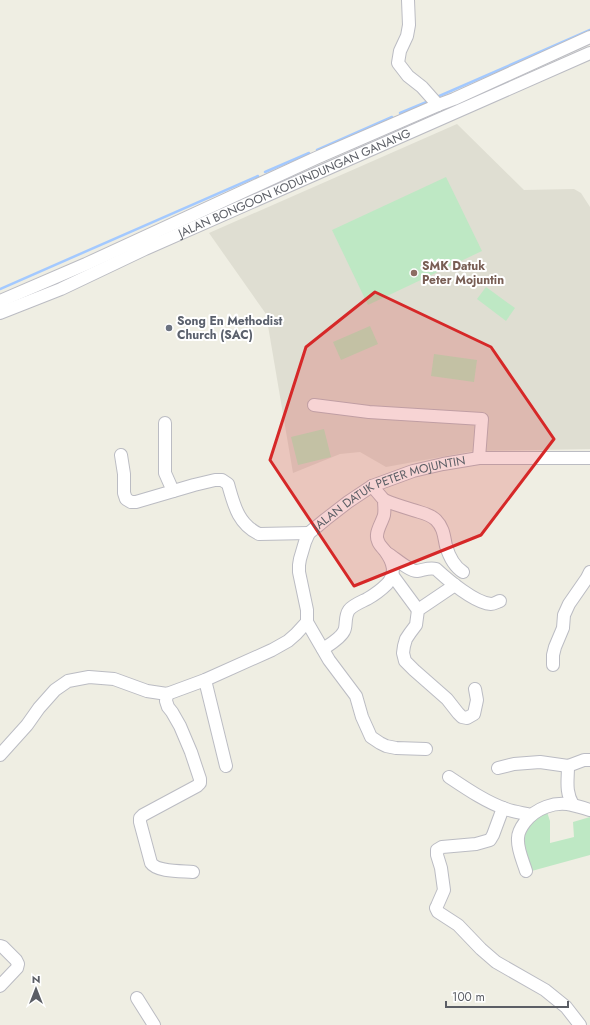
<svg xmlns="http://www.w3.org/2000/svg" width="590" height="1025" font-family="Jost,sans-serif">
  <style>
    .education { fill: #dfded2 }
    .green { fill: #bee8c4 }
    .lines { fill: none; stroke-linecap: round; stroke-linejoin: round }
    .stream { stroke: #a3c9ff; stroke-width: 2.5 }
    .minor-casing { stroke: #bbbcc3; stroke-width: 14 }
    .minor { stroke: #fff; stroke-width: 12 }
    .marked { fill: #d62828; fill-opacity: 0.2; stroke: #d62828; stroke-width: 3; stroke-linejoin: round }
    .education-dot { fill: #8d6e63; stroke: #fff; stroke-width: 1.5 }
    .worship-dot { fill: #6b7280; stroke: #fff; stroke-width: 1.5 }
    .labels { text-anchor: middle; stroke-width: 4; stroke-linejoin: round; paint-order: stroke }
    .street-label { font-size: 12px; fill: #5b5e65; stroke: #fff }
    .education-label { font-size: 12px; font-weight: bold; fill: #785e54; stroke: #fff; text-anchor: start }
    .worship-label { font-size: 12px; font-weight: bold; fill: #5b616d; stroke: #fff; text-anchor: start }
  </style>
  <rect width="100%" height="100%" fill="#efeee3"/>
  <!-- education -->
  <polygon class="education" points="457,124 524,190 574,189 581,193 590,207 590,449 474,451 386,467 360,452 340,454 293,473 266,314 209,233"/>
  <!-- green -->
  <g class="green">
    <polygon points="446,177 482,251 368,305 332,230"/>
    <polygon points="486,287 515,308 506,321 477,299"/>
    <polygon points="370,326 378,344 341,360 333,342"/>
    <polygon points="434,354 477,360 474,382 431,376"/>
    <polygon points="324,429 331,457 298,465 291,437"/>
    <polygon points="546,809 550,821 550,843 574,837 573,822 590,817 590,855 528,872 520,849 525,826"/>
  </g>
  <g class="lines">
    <!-- stream -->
    <g class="stream">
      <polyline points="437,97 590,30"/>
      <polyline points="400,113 429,101"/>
      <polyline points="317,150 392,117"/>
      <polyline points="265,172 309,153"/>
      <polyline points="0,289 258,176"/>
    </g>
    <!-- minor casing -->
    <g class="minor-casing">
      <g id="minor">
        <polyline points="408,0 409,25 407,36 400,51 398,63 408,76 422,87 438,105"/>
        <polyline points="0,301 86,264 316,158 438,105 454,99 590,37"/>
        <path id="s1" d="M0,313l61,-24 84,-40 445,-196"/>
        <polyline points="314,405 369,412 482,419 479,458"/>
        <polyline points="165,423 165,473 173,491"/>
        <path d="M121,455l3,19v19l2,6 5,3h5l58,-17 21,-5h7l6,4c6,21 10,40 31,50l50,-1"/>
        <path d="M384,500c9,4 19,7 29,10 9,3 17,4 23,10 8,8 8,17 10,26 3,10 9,21 17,26"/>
        <path d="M387,553c7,4 22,18 30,18 7,-1 12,-4 19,-2 12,11 39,34 55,35 3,0 6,-2 9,-3"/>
        <polyline points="393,576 418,610"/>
        <polyline points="455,585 418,610 416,625 410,633 406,639 404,646 403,653 405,661 414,670 447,699 458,713 462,717 467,718 474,714 477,700 475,689"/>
        <polyline points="307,622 329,660 356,696 362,717 371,737 380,743 386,746 396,748 426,749"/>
        <path d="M323,649c6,-4 18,-11 21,-18 3,-5 0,-14 5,-21 4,-5 12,-8 18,-11 7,-4 14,-9 20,-15 10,-11 6,-22 -2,-33 -2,-3 -6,-6 -7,-10 -4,-8 4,-18 6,-26 1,-5 0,-10 0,-15l-12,-14"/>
        <polyline points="553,665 553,655 555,647 563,628 564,615 569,604 587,578 590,572"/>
        <polyline points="205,680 226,766"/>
        <path d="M167,694l-1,7 2,6 4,5 8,14 11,26 9,27v4l-3,3 -54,29 -3,3v4l11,41c6,9 31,8 42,9"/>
        <path id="s2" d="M0,755l27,-30 12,-17 16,-18 13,-9 21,-4 25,2 33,12 20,3 38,-14 67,-30 16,-9 8,-7 11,-12v-12l-8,-38v-7l1,-6 5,-17 4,-9 17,-14 22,-17 24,-16 41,-15 30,-7 36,-6h111"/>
        <path d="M568,766c0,15 -3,25 5,39"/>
        <polyline points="498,768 514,764 540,762 568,766 584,760 590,760"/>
        <path d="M449,777c18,12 37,25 57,32 8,3 17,4 25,6"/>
        <polyline points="503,808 493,835 490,840 476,844 442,847 437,850 437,855 441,868 444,890 437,906 436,908 438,912 458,925 481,949 496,962 545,990 566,1007 580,1025"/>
        <path d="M526,871c-3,-10 -9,-22 -8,-33 0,-5 4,-12 7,-16 11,-14 30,-21 47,-17 6,1 12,3 18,5"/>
        <polyline points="0,946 3,947 16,960 18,964 17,968 0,986"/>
        <polyline points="137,998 154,1025"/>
      </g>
    </g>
    <!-- minor -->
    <use href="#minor" class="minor"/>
  </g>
  <!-- marked area -->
  <path class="marked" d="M375,292l116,55 63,92 -73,96 -127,51 -84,-126 36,-113z"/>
  <!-- markers -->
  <circle class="education-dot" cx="414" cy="273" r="4"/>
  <circle class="worship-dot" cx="169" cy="328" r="4"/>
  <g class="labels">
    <!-- street labels -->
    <g class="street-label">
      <text dy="4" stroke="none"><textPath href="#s1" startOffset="322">JALAN BONGOON KODUNDUNGAN GANANG</textPath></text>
      <text dy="4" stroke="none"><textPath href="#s2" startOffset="545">JALAN DATUK PETER MOJUNTIN</textPath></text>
    </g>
    <!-- education labels -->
    <g class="education-label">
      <text x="422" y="270">SMK Datuk<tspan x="422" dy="14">Peter Mojuntin</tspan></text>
    </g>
    <!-- worship labels -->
    <g class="worship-label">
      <text x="177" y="325">Song En Methodist<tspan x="177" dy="14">Church (SAC)</tspan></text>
    </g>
  </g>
  <!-- north arrow -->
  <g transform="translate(36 989)" stroke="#ffffff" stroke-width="3" paint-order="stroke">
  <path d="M0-3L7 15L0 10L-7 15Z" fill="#5b5e65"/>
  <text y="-6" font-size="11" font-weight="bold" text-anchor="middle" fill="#5b5e65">N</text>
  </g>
  <!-- scale -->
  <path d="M446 1001v6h122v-6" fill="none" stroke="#5b5e65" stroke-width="2"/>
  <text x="452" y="1001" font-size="12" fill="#5b5e65" stroke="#ffffff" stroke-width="3" paint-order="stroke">100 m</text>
</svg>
